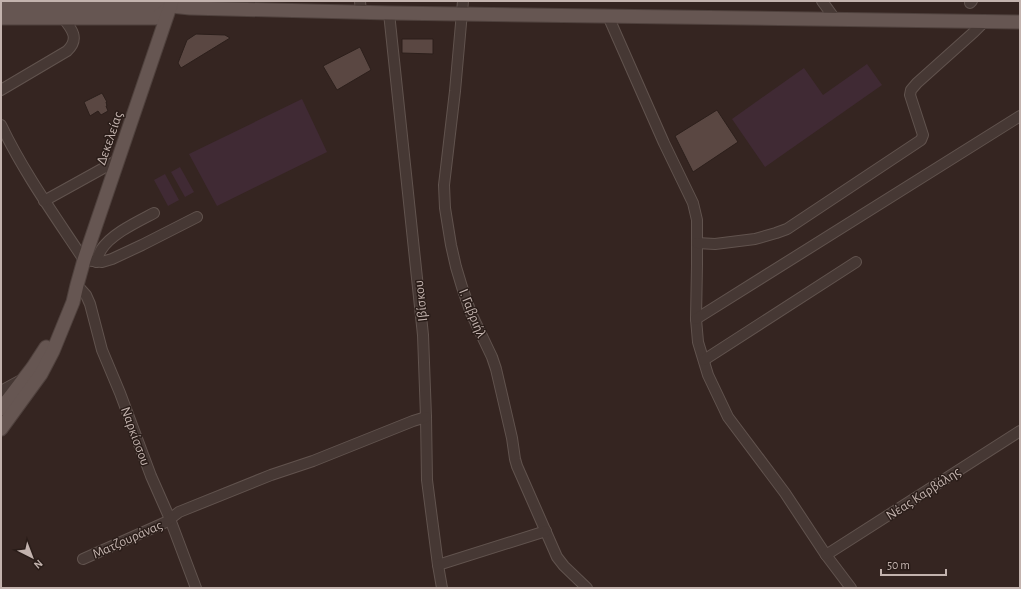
<svg xmlns="http://www.w3.org/2000/svg" width="1021" height="589" font-family="'Alegreya Sans',sans-serif">
  <style>
    .green { fill: #402a34 }
    .building { fill: #5a4742; stroke: #2c1f1b }
    .lines { fill: none; stroke-linecap: round; stroke-linejoin: round }
    .minor-casing { stroke: #61534e; stroke-width: 12 }
    .major-casing { stroke: #4f413d; stroke-width: 15 }
    .minor { stroke: #463834; stroke-width: 10 }
    .major { stroke: #665652; stroke-width: 13 }
    .labels { text-anchor: middle; stroke-width: 3; stroke-linejoin: round; paint-order: stroke }
    .street-label { font-size: 14px; fill: #c3b3ae; stroke: #2a1d19 }
  </style>
  <rect width="100%" height="100%" fill="#352521"/>
  <!-- green -->
  <g class="green">
    <polygon points="867,64 882,85 765,167 732,119 804,68 823,95"/>
    <polygon points="302,99 327,152 217,206 189,154"/>
    <polygon points="180,167 194,192 185,197 171,172"/>
    <polygon points="165,174 179,200 168,206 154,180"/>
  </g>
  <!-- building -->
  <g class="building">
    <polygon points="196,34 225,35 230,38 181,68 178,63 187,40"/>
    <polygon points="402,39 433,39 433,54 402,53"/>
    <polygon points="360,47 371,70 337,90 323,66"/>
    <polygon points="102,93 107,102 106,102 107,106 106,106 108,111 101,115 98,111 90,116 84,102"/>
    <polygon points="717,110 738,142 693,172 675,136"/>
  </g>
  <g class="lines">
    <!-- minor casing -->
    <g class="minor-casing">
      <g id="minor">
        <polyline points="360,1 361,13"/>
        <polyline points="463,1 455,91 444,185 445,208 451,245 456,267 462,287 471,313 492,357 496,369 512,438 515,459 517,466 557,557 564,566 587,588"/>
        <polyline points="822,1 835,19"/>
        <polyline points="970,3 972,1"/>
        <polyline points="389,13 423,335 426,417 427,480 438,565 442,588"/>
        <polyline points="608,16 664,143 693,203 697,220 697,265 696,319 698,342 708,375 728,417 785,493 826,555 851,588"/>
        <path d="M1,90l66,-39c13,-12 5,-22 -4,-33"/>
        <path d="M1,125c23,48 54,91 83,135l18,2 10,-3 30,-14 55,-28"/>
        <polyline points="44,201 118,160"/>
        <polyline points="697,243 715,244 755,239 776,233 787,229 921,140 923,135 910,95 911,90 917,83 974,32 985,21"/>
        <path d="M96,262c1,-4 3,-8 5,-12 10,-16 36,-28 53,-37"/>
        <polyline points="77,285 86,295 90,304 102,350 120,393 151,476 170,519 196,588"/>
        <polyline points="696,319 1020,116"/>
        <polyline points="704,360 856,262"/>
        <polyline points="1,391 23,379"/>
        <polyline points="826,555 1020,431"/>
        <polyline points="83,559 166,522 179,512 271,475 313,461 413,421 426,417"/>
        <polyline points="438,565 546,531"/>
      </g>
    </g>
    <!-- major casing -->
    <g class="major-casing">
      <g id="major">
        <polyline points="1,6 171,6 190,8 389,13 1020,22"/>
        <polyline points="1,18 156,18 171,6"/>
        <polyline points="1,409 33,367 46,347"/>
        <polyline points="1,429 41,374 53,351 73,302 77,285 84,260 172,1"/>
      </g>
    </g>
    <!-- minor -->
    <use href="#minor" class="minor"/>
    <!-- major -->
    <use href="#major" class="major"/>
  </g>
  <g class="labels">
    <!-- street labels -->
    <g class="street-label">
      <text transform="translate(109 138) rotate(-71)" y="5">Δεκελείας</text>
      <text transform="translate(420 301) rotate(-96)" y="5">Ιβίσκου</text>
      <text transform="translate(473 313) rotate(68)" y="5">Ι. Γαβριήλ</text>
      <text transform="translate(136 436) rotate(70)" y="5">Ναρκίσσου</text>
      <text transform="translate(923 493) rotate(-33)" y="5">Νέας Καρβάλης</text>
      <text transform="translate(127 539) rotate(-24)" y="5">Ματζουράνας</text>
    </g>
  </g>
  <!-- border -->
  <rect width="1021" height="589" fill="none" stroke="#c3b3ae" stroke-width="4"/>
  <!-- north arrow -->
  <g transform="translate(32 557) rotate(138)" stroke="#2a1d19" stroke-width="3" paint-order="stroke">
  <path d="M0-3L7 15L0 10L-7 15Z" fill="#c3b3ae"/>
  <text y="-6" font-size="11" font-weight="bold" text-anchor="middle" fill="#c3b3ae">N</text>
  </g>
  <!-- scale -->
  <path d="M881 569v6h65v-6" fill="none" stroke="#c3b3ae" stroke-width="2"/>
  <text x="887" y="569" font-size="12" fill="#c3b3ae" stroke="#2a1d19" stroke-width="3" paint-order="stroke">50 m</text>
</svg>
